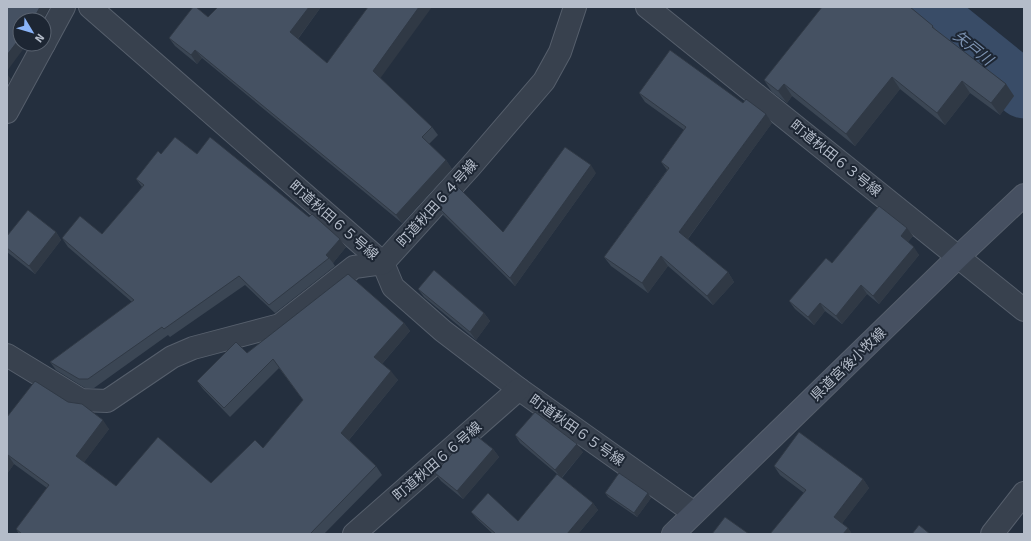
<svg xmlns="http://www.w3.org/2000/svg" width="1031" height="541" font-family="Signika,'Noto Sans JP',sans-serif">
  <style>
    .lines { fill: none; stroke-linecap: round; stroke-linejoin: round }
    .river { stroke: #394c67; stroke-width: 57 }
    .minor-casing { stroke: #565f6c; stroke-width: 24 }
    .secondary-casing { stroke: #565f6c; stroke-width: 24 }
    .minor { stroke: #38414e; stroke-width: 22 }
    .secondary { stroke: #465061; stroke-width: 22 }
    .wall { fill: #3b4654 }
    .shaded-wall { fill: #303945 }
    .building { fill: #455162; stroke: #303945 }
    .labels { text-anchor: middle; stroke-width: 4; stroke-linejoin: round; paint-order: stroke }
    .street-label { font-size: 14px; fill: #b4bcc9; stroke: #1d2633 }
    .water-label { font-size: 15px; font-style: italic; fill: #7c92b1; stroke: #1d2633 }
  </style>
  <rect width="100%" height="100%" fill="#242f3e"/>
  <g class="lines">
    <!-- river -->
    <polyline class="river" points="921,7 1024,90"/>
    <!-- minor casing -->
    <g class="minor-casing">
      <g id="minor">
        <polyline points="90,7 383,263 393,287 443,331 519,389 694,513"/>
        <polyline points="647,7 1024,310"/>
        <polyline points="44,44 64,7"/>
        <polyline points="7,112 44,44"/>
        <polyline points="7,355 81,400 107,401 172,357 193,348 280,325 354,267 383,263 471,166 544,81 560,52 575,7"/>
        <polyline points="354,534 519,389"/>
        <polyline points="992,534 1024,493"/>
      </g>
    </g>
    <!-- secondary casing -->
    <g class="secondary-casing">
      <polyline id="secondary" points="673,534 958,257 1024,195"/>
    </g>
    <!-- minor -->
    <use href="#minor" class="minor"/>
    <!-- secondary -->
    <use href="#secondary" class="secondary"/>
  </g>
  <!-- wall -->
  <g class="wall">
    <polygon points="218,7 321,7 298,39 327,63 380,78 432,127 438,135 429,144 446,160 452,169 402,223 202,58 197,64 175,46 169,38 208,17"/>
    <polygon points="933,26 936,31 1006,84 1014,96 1000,115 970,93 945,125 900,89 855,146 792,96 787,103 772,92 764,80"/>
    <polygon points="639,93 743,103 766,114 772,123 688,239 728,272 734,282 713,305 668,266 648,293 611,266 604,257 667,170 661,162 684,130 645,102"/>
    <polygon points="161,154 197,154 346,247 333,263 335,266 275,313 245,285 170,337 168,335 94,388 85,388 56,370 50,362 132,302 68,247 62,238 102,234 142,187 136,179"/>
    <polygon points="596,173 515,286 443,215 438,207 503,232"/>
    <polygon points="907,228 913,236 908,242 919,255 879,304 867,294 842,324 825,311 814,325 795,309 789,301 832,263"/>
    <polygon points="56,232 61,240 35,274 7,252 7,236"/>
    <polygon points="418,289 484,313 490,321 476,340 424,297"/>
    <polygon points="404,323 410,331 382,364 398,380 349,440 376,466 382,475 324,534 19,534 16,529 47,488 14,464 7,474 7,417 68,402 109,429 84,462 116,486 211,483 263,448 303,400 279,368 230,417 203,389 197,381 247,353"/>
    <polygon points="515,435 583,452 562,478 593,503 598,510 578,534 493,534 477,519 471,512 518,521 557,474 520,443"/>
    <polygon points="493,449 499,457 463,499 441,481 435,473"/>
    <polygon points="774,466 863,479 869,488 842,523 848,528 852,534 770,534 804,493 780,475"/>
    <polygon points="605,493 651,498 637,517 608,497"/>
  </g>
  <!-- shaded-wall -->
  <g class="shaded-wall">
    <polygon points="40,7 50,7 43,20 33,20"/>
    <polygon points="309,7 321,7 296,41 290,32"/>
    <polygon points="419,7 432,7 379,80 373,71"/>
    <polygon points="20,38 20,44 27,44 7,71 7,55"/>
    <polygon points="195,50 202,58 197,64 191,55"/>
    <polygon points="7,74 11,79 7,86"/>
    <polygon points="892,77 900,89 855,146 846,134"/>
    <polygon points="962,81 970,93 945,125 937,113"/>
    <polygon points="784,84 792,96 787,103 778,91"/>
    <polygon points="1006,84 1014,96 1000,115 991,103"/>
    <polygon points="766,114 772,123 686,241 679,232"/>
    <polygon points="446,160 452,169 402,223 396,215"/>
    <polygon points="591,165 596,173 515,286 510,278"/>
    <polygon points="907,228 913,236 906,244 901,236"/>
    <polygon points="56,232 61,240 35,274 29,266"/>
    <polygon points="340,239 346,247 333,263 329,258 326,255"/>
    <polygon points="914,247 919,255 879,304 873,296"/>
    <polygon points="661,256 668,266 648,293 642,283"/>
    <polygon points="728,272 734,282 713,305 707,296"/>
    <polygon points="861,285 867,294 842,324 836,316"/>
    <polygon points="820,303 825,311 814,325 808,317"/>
    <polygon points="484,313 490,321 476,340 470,332"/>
    <polygon points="404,323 410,331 380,366 374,357"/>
    <polygon points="391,371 398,380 347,442 341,433"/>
    <polygon points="103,420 109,429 82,465 76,456"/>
    <polygon points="577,444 583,452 561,478 555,470"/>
    <polygon points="493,449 499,457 463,499 457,491"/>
    <polygon points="8,455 14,464 7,474 7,457"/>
    <polygon points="863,479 869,488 840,526 834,517"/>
    <polygon points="648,493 651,498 637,517 634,513"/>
    <polygon points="593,503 598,510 578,534 567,534"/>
    <polygon points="848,528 852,534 843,534"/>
  </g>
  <!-- building -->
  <g class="building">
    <polygon points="7,7 40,7 33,20 20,20 20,38 7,55"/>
    <polygon points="193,7 196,7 208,17 218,7 309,7 290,32 327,63 368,7 419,7 373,71 432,127 422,137 446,160 396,215 195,50 191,55 169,38"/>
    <polygon points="822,7 910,7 933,26 932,27 1006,84 991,103 962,81 937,113 892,77 846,134 784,84 778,91 764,80"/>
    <polygon points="670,50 743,103 746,99 766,114 679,232 728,272 707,296 661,256 642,283 604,257 669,168 661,162 686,127 639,93"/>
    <polygon points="175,137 197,154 210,137 309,217 312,214 340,239 326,255 329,258 269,305 239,276 164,329 162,327 88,379 79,379 50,362 134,300 62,238 80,216 102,234 144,185 136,179 158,151 161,154"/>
    <polygon points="565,147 591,165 510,278 438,207 457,186 503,232"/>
    <polygon points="879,206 907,228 901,236 914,247 873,296 861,285 836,316 820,303 808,317 789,301 826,258 832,263"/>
    <polygon points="28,210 56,232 29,266 7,248 7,236"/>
    <polygon points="434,270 484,313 470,332 418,289"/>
    <polygon points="348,274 404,323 374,357 391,371 341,433 376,466 310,534 22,534 16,529 49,485 8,455 7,457 7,417 35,381 68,402 82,404 103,420 76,456 116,486 158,437 211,483 255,440 263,448 303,400 273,359 224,408 197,381 236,342 247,353"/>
    <polygon points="535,412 577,444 555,470 515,435"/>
    <polygon points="799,432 863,479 834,517 848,528 843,534 770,534 806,490 774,466"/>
    <polygon points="473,433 493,449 457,491 435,473 457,448"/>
    <polygon points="619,473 648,493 634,513 605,493"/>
    <polygon points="557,474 593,503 567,534 496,534 471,512 488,493 518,521"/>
    <polygon points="725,517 749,534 712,534"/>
    <polygon points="919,525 930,534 912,534"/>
  </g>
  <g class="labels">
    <!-- street labels -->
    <g class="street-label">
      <text transform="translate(836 158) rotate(39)" y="5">町道秋田６３号線</text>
      <text transform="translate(437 203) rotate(-48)" y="5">町道秋田６４号線</text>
      <text transform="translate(334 220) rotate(41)" y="5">町道秋田６５号線</text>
      <text transform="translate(848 364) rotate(-44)" y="5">県道宮後小牧線</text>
      <text transform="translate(577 430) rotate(35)" y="5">町道秋田６５号線</text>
      <text transform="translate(437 461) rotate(-41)" y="5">町道秋田６６号線</text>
    </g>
    <!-- water labels -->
    <g class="water-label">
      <text transform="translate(973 48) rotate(39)" y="5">矢戸川</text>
    </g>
  </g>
  <!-- border -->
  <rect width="1031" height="541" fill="none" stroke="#b4bcc9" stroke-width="16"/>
  <!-- north arrow -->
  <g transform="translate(32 32) rotate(128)"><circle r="19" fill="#1d2633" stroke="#59626f"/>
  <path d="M0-3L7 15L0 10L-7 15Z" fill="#8ab4f8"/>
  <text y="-6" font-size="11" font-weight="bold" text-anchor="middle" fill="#b4bcc9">N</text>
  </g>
</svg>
